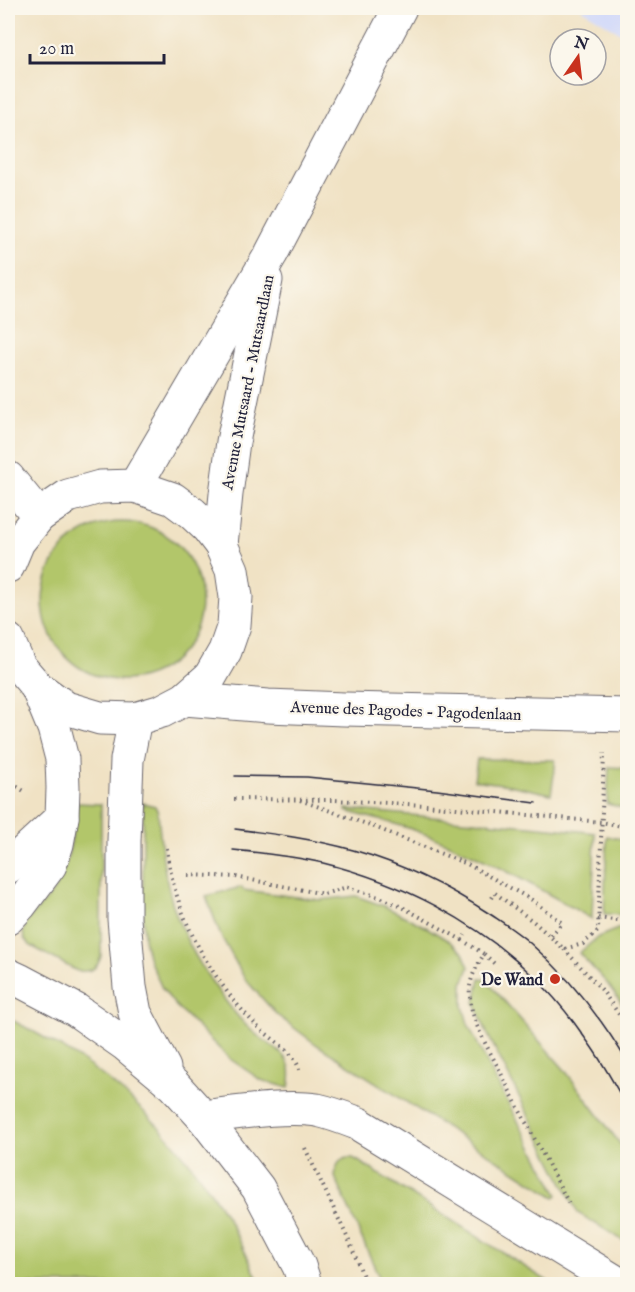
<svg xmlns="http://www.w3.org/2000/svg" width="635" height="1292" font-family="'IM FELL English',serif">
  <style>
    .built { fill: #d2d9f9 }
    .green { fill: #b2c66a; stroke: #6a7452; stroke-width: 1.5 }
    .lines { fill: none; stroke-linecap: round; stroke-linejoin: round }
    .street-casing { stroke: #6a656b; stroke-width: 35 }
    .secondary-casing { stroke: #6a656b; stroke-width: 35 }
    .highway-casing { stroke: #6a656b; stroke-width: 35 }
    .path { stroke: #6a656b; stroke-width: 4; stroke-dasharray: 1.5 4.5; stroke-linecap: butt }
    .street { stroke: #fff; stroke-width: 33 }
    .secondary { stroke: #fff; stroke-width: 33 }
    .highway { stroke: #fff; stroke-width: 33 }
    .tram { stroke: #22223b; stroke-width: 1.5 }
    .poi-dot { fill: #c8321e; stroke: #fbf7ec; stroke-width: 2 }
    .labels { text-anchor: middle; stroke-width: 4.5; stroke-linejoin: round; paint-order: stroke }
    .street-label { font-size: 16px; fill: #22223b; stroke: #fbf7ec }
    .poi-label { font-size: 16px; font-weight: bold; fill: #22223b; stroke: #fbf7ec; text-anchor: end }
  </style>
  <rect width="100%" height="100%" fill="#fbf7ec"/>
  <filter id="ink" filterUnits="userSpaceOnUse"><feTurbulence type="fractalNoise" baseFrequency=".0167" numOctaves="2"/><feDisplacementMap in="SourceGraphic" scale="12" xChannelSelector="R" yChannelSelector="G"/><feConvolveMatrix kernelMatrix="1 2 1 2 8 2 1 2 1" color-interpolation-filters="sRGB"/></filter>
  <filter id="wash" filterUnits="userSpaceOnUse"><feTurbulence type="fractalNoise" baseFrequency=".008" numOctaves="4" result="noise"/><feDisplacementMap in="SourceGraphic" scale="24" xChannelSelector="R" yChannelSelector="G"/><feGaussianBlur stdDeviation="1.35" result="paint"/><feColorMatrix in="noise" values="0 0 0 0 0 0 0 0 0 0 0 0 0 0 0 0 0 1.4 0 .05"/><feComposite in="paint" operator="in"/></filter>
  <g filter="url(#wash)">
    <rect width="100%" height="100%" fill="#f0e2c4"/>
    <!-- built -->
    <polygon class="built" points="580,8 627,8 627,37"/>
    <!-- green -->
    <g class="green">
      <circle cx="122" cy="601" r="79"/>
      <polygon points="477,759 555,760 555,768 551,794 509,785 474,780"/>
      <polygon points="609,767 627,768 627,809 607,804"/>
      <path d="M77,803l24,1v152c-4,14 -10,16 -24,15l-46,-25c-7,-6 -10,-11 -6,-20 4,-12 17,-19 24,-29 21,-28 23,-60 28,-94z"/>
      <path d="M143,803l12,3 3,6c2,25 4,50 10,74 9,42 31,80 57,114 8,11 17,22 27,31 12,11 31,19 37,34 3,7 1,16 0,23l-28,-8 -31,-21 -56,-55 -12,-16 -14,-31 -4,-18 -1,-20z"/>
      <path d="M346,809l225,21 24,3 -3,86c-59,-34 -119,-69 -184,-91 -21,-7 -42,-11 -62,-17z"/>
      <polygon points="607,836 627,840 627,915 604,914"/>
      <polygon points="242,887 243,890 320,900 356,896 384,906 426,927 449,941 463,953 469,967 463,984 463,1006 468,1024 493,1075 558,1195 555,1197 317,1045 277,1015 245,979 220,934 206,896"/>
      <polygon points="620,928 627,928 627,1011 607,983 579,953 598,937"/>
      <polygon points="480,978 485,979 564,1069 627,1153 627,1243 578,1213 486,1031 475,1003"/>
      <path d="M8,1018c27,14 54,29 79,46 52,37 97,86 131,139 17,26 30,54 42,81h-252z"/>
      <path d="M347,1158h6l7,4 192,122h-170l-47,-107c1,-9 2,-17 12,-19z"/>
    </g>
  </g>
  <g filter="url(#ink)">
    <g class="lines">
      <!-- street casing -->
      <g class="street-casing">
        <g id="street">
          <polyline points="8,478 39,516"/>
          <path d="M203,1117c34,-4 81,-12 114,-7 14,3 27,8 40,13l262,161"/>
        </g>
      </g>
      <!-- secondary casing -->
      <g class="secondary-casing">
        <g id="secondary">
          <polyline points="135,486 271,254 400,8"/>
          <polyline points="221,545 226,494 233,442 266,280"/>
          <polyline points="8,566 18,542 39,516 68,496 100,487 135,486 173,499 192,513 208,528 221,545 232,570 236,597 234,625 225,651 210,677 185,699 162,711 135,719 100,718 66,708 37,687 19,666 8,640"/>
          <polyline points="185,699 268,706 344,709 628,715"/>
          <polyline points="135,719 127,760 124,841 124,919 130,987 135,1013 164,1068"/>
          <polyline points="8,918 20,905 50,865 57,844 62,817 63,788 62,759 54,728 37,687"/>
          <polyline points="8,975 21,981 76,1010 126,1045 174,1085 203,1117 258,1188 299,1266 305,1284"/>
        </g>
      </g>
      <!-- highway casing -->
      <g class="highway-casing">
        <polyline id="highway" points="8,867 62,817"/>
      </g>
      <!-- path -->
      <g class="path">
        <polyline points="8,771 16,786 24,791"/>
        <polyline points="234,799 335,800 425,805 601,822 628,827"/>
        <polyline points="300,800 372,826 467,864 532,900 562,923 550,937"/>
        <path d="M167,848c5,50 27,98 56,138 10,14 21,27 33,39 12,12 41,28 43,45"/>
        <polyline points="188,875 236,877 324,894 347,887 382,898 404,908 462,940 465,935"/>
        <polyline points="492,898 495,893 534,922 564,949 583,944 598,931 604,753"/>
        <polyline points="598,918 628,922"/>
        <path d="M462,940l22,14c-8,14 -16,26 -14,43 1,24 18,51 29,72 22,46 47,90 70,135"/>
        <polyline points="564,949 601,989 628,1027"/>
        <polyline points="484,954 497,966"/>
        <polyline points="305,1148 351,1245 366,1284"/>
      </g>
      <!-- street -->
      <use href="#street" class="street"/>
      <!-- secondary -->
      <use href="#secondary" class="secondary"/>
      <!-- highway -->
      <use href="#highway" class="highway"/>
      <!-- tram -->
      <g class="tram">
        <polyline points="235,776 307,777 437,790 536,803"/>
        <path d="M235,829c40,5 79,10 118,21 50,14 96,37 140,66 12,8 26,17 37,27 39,34 72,76 98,120"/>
        <path d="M233,850c30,3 60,6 90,13 77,19 152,57 210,113 19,18 37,40 52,62 17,22 29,46 43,70"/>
      </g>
    </g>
  </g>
  <!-- markers -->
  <circle class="poi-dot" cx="555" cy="979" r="6"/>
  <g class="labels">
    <!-- street labels -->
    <g class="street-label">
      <text transform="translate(247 382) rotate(-79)" y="6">Avenue Mutsaard - Mutsaardlaan</text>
      <text transform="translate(406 710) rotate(2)" y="6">Avenue des Pagodes - Pagodenlaan</text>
    </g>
    <!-- poi labels -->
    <g class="poi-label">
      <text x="543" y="985">De Wand</text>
    </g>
  </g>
  <!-- margin -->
  <rect width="635" height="1292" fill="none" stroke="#fbf7ec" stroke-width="30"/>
  <!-- north arrow -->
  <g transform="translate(578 57) rotate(14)"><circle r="28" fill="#fbf7ec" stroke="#a4a2a5" stroke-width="1.5"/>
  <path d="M0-4.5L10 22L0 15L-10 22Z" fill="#c8321e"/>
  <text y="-9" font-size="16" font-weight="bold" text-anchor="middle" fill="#22223b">N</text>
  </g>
  <!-- scale -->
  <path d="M30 54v9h134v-9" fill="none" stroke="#22223b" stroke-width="3"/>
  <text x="39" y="54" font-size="18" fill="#22223b" stroke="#fbf7ec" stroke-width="4.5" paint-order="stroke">20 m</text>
</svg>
